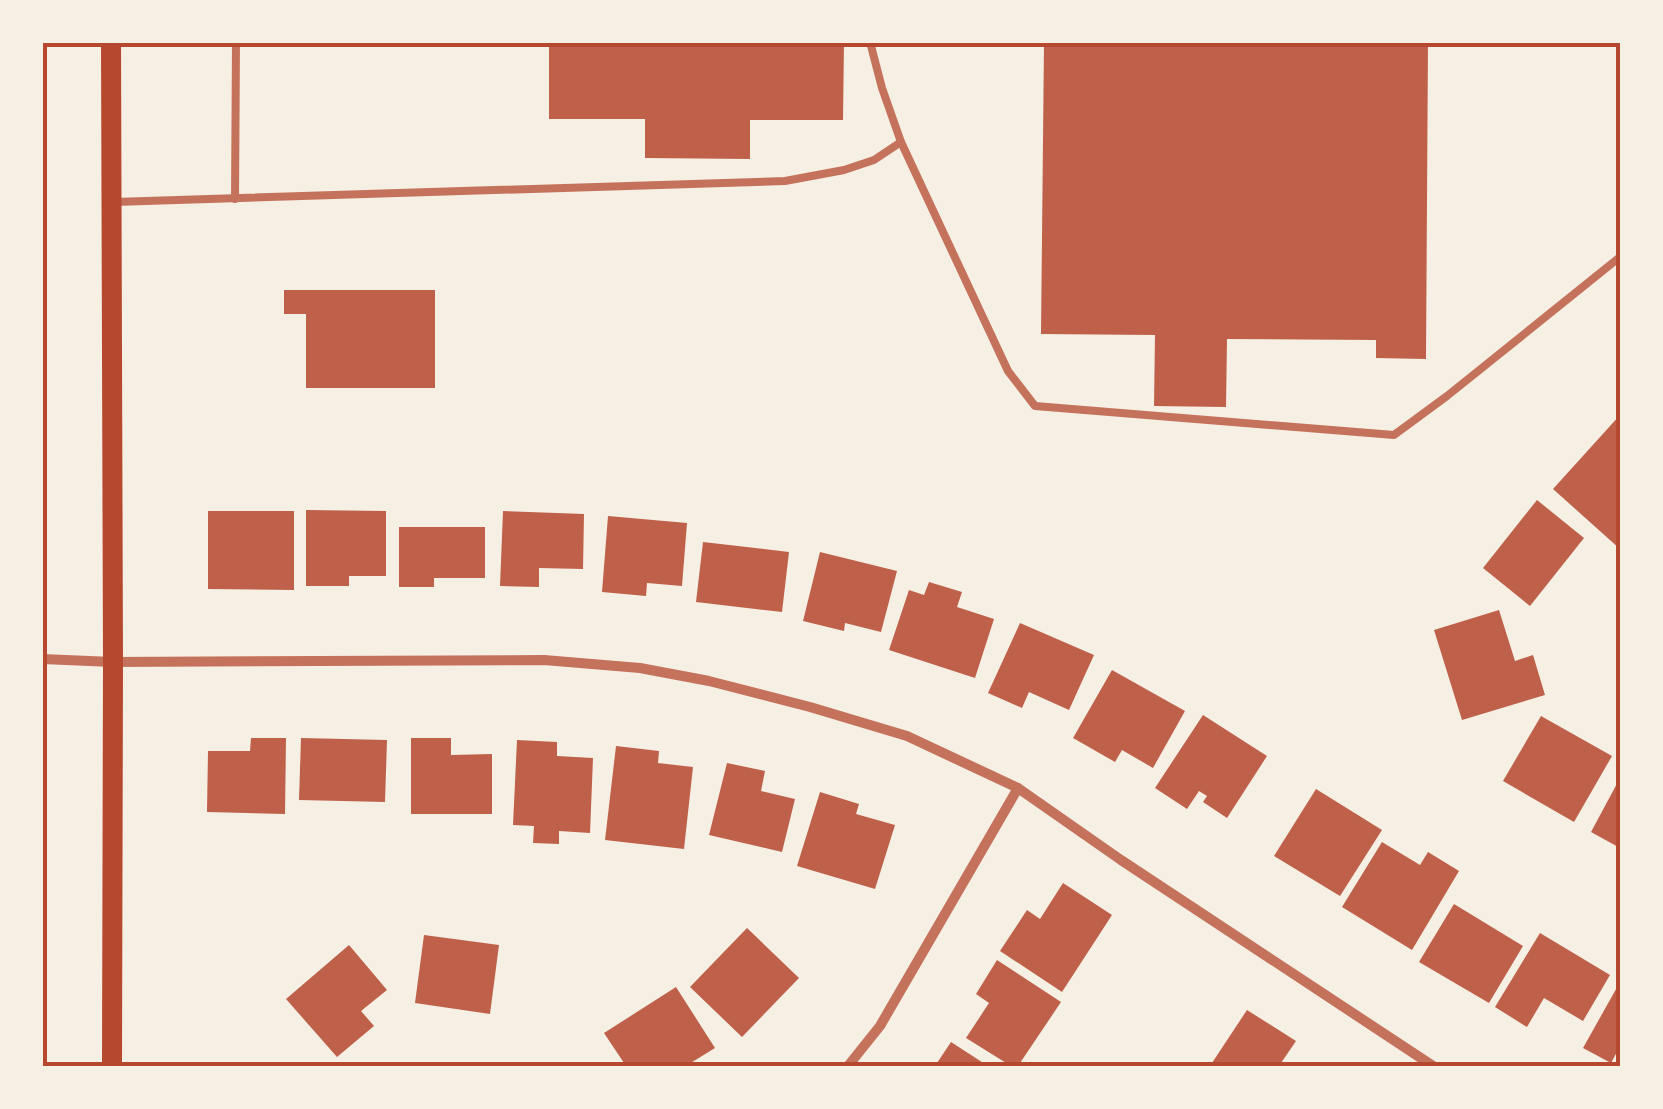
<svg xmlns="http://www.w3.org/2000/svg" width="1663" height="1109" font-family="Poppins,sans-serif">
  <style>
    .building { fill: #bf614a }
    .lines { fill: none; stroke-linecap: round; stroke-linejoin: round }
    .service { stroke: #c5725c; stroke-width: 8 }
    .minor { stroke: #c5725c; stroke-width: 10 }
    .secondary { stroke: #b5482f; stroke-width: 20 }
    .neatline { fill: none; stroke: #b5482f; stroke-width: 4 }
  </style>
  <rect width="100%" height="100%" fill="#f6efe4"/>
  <!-- building -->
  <g class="building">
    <rect x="311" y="42" width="121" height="5"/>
    <polygon points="549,42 844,42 843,120 750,120 750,159 645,158 645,119 549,119"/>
    <polygon points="1044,42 1428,42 1426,359 1376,358 1376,340 1227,339 1226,407 1154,406 1155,335 1041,334"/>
    <polygon points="284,290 435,290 435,388 306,388 306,314 284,314"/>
    <polygon points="1620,415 1620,549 1553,489"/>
    <polygon points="1537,500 1584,538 1530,606 1483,568"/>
    <polygon points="306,510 386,511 386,576 349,576 349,586 306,586"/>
    <polygon points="208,511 294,511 294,590 208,589"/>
    <polygon points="503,511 584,514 583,569 539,568 539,587 500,586"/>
    <polygon points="608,516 687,523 682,586 647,583 646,596 602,592"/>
    <polygon points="399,527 485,527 485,578 434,578 434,587 399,587"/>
    <polygon points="703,542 789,552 782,612 696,602"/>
    <polygon points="820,552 897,571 881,632 845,623 844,631 803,621"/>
    <polygon points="929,582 962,592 957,607 994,619 975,678 889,650 909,590 924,595"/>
    <polygon points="1499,610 1515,661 1533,655 1545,695 1462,720 1434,630"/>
    <polygon points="1020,623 1094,655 1069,710 1029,692 1022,708 988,693"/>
    <polygon points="1112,670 1185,711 1153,768 1122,750 1115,762 1073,738"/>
    <polygon points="1203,715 1267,756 1227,818 1203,802 1207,796 1199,791 1187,809 1155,788"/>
    <polygon points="1541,716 1612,756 1574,822 1503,781"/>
    <polygon points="251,738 286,738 285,814 207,812 208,751 250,751"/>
    <polygon points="301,738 387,740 385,802 299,800"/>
    <polygon points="411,738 451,738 451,755 492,754 492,814 411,814"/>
    <polygon points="517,740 557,742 557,756 593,758 590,833 559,831 559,844 533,843 534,826 513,825"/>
    <polygon points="616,746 659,751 658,763 693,767 684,849 605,840"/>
    <polygon points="727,763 765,771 761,791 795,799 782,852 709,835"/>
    <polygon points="1620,778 1620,848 1591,832"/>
    <polygon points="1316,789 1382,830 1340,896 1274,856"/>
    <polygon points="820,792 859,804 856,814 895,825 875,889 797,866"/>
    <polygon points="1382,842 1420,865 1428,852 1459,871 1412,950 1342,907"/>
    <polygon points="1063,883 1112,915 1062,992 1000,951 1027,910 1040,919"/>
    <polygon points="1454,904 1523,946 1489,1003 1419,962"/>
    <polygon points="747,928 799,978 742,1037 690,987"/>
    <polygon points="1540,933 1610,975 1583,1021 1544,998 1527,1027 1495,1007"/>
    <polygon points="424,935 499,945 490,1014 415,1003"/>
    <polygon points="349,945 387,990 361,1011 374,1026 337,1057 286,999"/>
    <polygon points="997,960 1061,1002 1018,1066 1011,1066 966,1038 989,1003 976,994"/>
    <polygon points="1620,982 1620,1054 1617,1052 1611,1063 1583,1048"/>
    <polygon points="676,987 715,1048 689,1064 691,1066 626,1066 604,1033"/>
    <polygon points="1247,1010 1296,1041 1279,1066 1210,1066"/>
    <polygon points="951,1042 988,1066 935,1066"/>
  </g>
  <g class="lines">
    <!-- service -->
    <g class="service">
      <polyline points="901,142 1008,371 1035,406 1394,435 1447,396 1620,257"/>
      <polyline points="235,199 236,42"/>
      <polyline points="114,202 785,181 844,170 874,160 901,142 882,88 870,42"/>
    </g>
    <!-- minor -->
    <g class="minor">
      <polyline points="42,659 113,662 544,660 640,668 709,681 810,707 907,736 1018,788 1121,860 1433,1066"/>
      <polyline points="848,1066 880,1026 1018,788"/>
    </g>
    <!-- secondary -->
    <polyline class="secondary" points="111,42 113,662 112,1066"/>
  </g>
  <!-- border -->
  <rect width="1663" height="1109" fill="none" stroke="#f6efe4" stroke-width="90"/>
  <rect x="45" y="45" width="1573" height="1019" class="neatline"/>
</svg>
